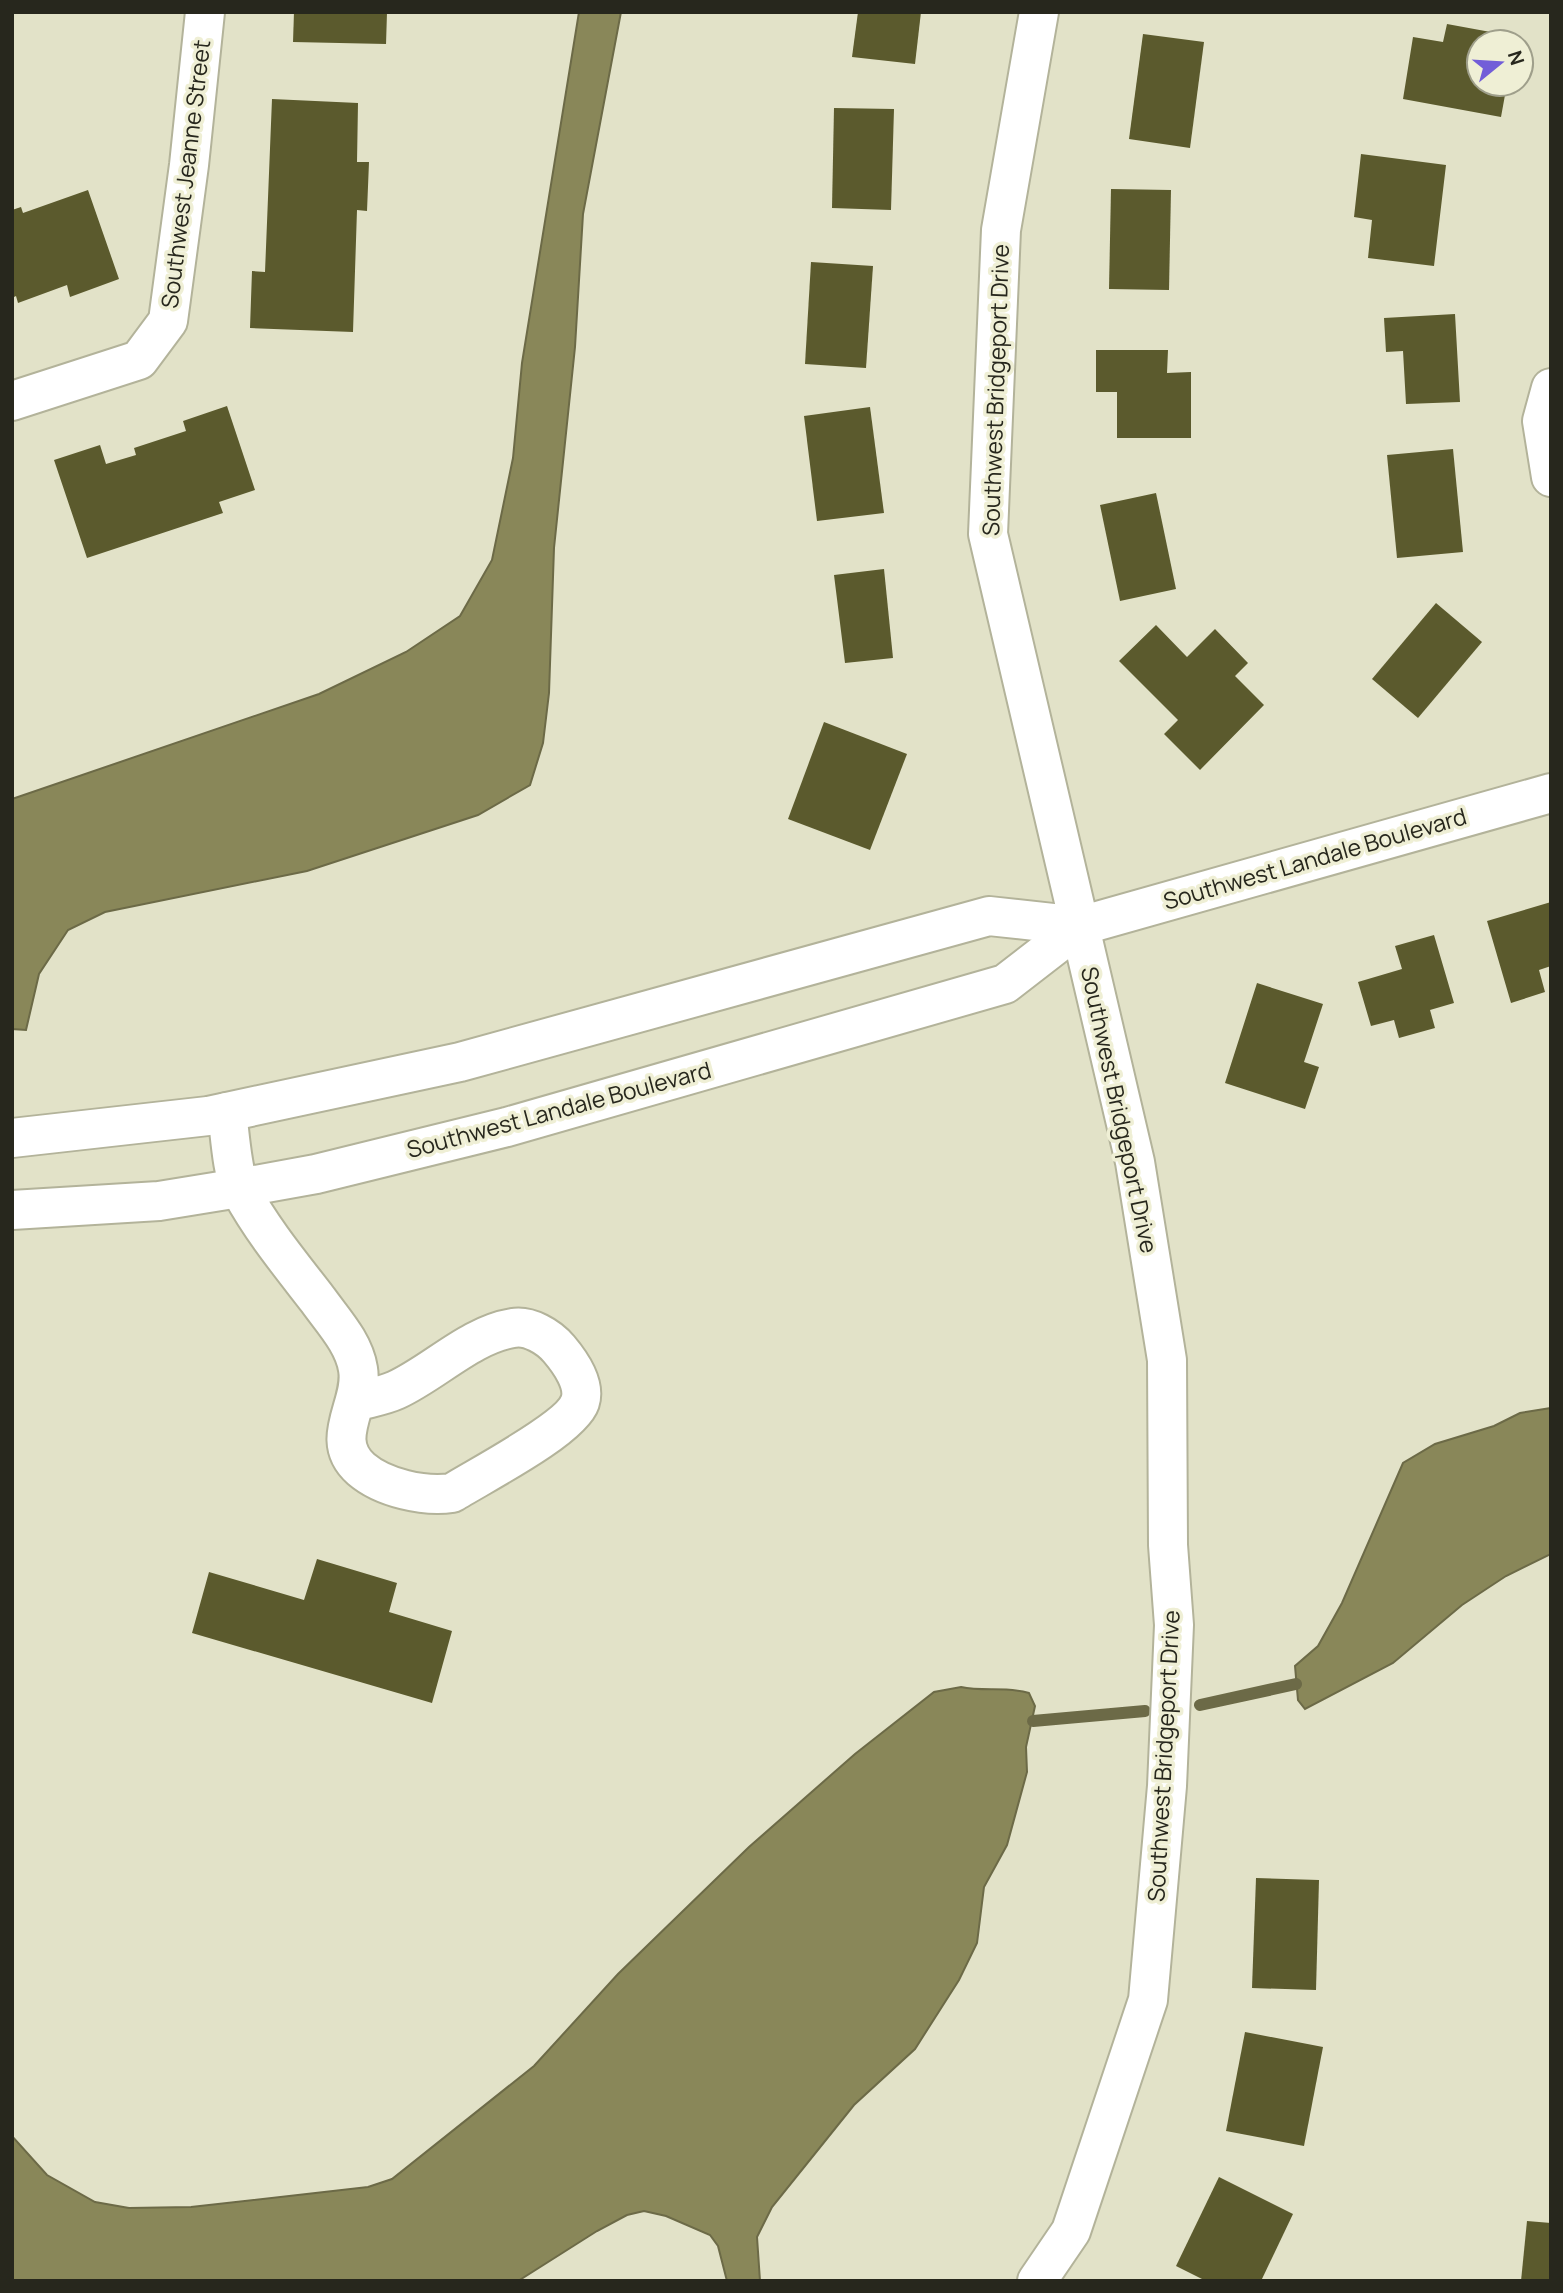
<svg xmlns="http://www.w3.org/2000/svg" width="1563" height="2293" font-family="Manrope,sans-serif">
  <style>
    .water { fill: #898759; stroke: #6c6a47; stroke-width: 2 }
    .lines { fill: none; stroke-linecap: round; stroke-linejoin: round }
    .stream { stroke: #6c6a47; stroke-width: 12 }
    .building { fill: #5b5a2d }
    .minor-casing { stroke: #b3b39a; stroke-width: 42 }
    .minor { stroke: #fff; stroke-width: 38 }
    .labels { text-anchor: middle; stroke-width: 7; stroke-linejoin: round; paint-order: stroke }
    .street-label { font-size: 23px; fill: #27271d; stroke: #efefd5 }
  </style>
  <rect width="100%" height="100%" fill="#e2e2c8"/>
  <!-- water -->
  <g class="water">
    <polygon points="579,12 621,12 583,214 575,347 554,548 549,693 543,743 530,785 478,815 307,871 105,912 68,930 39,974 26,1030 12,1029 12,799 319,694 406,652 460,616 492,560 513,458 522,363"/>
    <polygon points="1551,1408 1551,1554 1506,1576 1462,1605 1393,1663 1305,1709 1298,1700 1295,1666 1318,1646 1342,1603 1403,1463 1435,1444 1494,1426 1520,1413"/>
    <path d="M961,1687c23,5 45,-1 68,6l6,13 -9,41 1,25 -20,73 -23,42 -7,56 -18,37 -44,69 -61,56 -82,102 -15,30 3,44h-33l-9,-35 -8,-11 -44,-19 -22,-5 -17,4 -30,16 -79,50h-506v-145l35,39 48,27 34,6 62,-1 177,-20 24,-8 142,-113 84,-92 131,-127 106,-93 79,-62z"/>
  </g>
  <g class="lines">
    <!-- stream -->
    <g class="stream">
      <polyline points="1200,1705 1296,1684"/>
      <polyline points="1033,1721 1145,1711"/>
    </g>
  </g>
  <!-- building -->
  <g class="building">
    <polygon points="294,12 387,12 386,44 293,42"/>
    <polygon points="858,12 921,12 915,64 852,57"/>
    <polygon points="1447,24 1496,33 1494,42 1479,42 1479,84 1507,84 1501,117 1403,99 1413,37 1443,42"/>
    <polygon points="1143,34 1204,42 1190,148 1129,139"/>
    <polygon points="272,99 358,103 357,162 369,162 367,211 357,210 353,332 250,328 252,271 265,272"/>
    <polygon points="834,108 894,109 891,210 832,208"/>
    <polygon points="1361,154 1446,165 1434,266 1368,258 1372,220 1354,217"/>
    <polygon points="1111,189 1171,190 1169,290 1109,289"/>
    <polygon points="88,190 119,279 70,297 67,285 18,303 16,296 12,298 12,210 21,207 23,213"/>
    <polygon points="811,262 873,266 866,368 805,364"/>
    <polygon points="1455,314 1460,402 1406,404 1403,351 1386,352 1384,318"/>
    <polygon points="1096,350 1168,350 1167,373 1191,372 1191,438 1117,438 1117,392 1096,392"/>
    <polygon points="227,406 255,490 219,502 223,513 87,558 54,460 100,445 106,464 136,455 134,448 186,431 183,421"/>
    <polygon points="870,407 884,513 817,521 804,416"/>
    <polygon points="1453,449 1463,552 1397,558 1387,455"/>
    <polygon points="1156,493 1176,589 1120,601 1100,505"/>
    <polygon points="884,569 893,658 845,663 834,575"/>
    <polygon points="1436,603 1482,642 1418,718 1372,679"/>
    <polygon points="1156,625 1187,657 1215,629 1248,663 1235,676 1264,705 1200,770 1164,734 1178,720 1119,661"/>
    <polygon points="824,722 907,754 870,850 788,819"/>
    <polygon points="1551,902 1551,966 1539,970 1545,992 1511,1003 1487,921"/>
    <polygon points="1434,935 1454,1003 1430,1010 1435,1028 1399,1038 1394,1020 1371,1026 1358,982 1402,969 1395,946"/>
    <polygon points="1257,983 1323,1004 1304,1062 1319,1067 1305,1109 1225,1083"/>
    <polygon points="317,1559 397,1583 389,1612 452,1631 432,1703 192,1633 209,1572 304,1600"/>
    <polygon points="1256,1878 1319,1880 1316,1990 1252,1988"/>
    <polygon points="1245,2032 1323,2047 1304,2146 1226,2131"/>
    <polygon points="1219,2177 1293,2214 1261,2281 1206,2281 1176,2266"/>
    <polygon points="1527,2221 1551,2223 1551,2281 1521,2281"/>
  </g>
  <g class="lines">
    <!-- minor casing -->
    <g class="minor-casing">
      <g id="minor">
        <polyline points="1551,388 1542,421 1551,477"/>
        <polyline points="12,401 139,360 168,321 189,165 205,12"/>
        <path d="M227,1112c3,22 5,61 14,79 21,39 50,74 77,109 15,21 36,43 40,69 6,35 -31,70 3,100 22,19 63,28 91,24 27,-17 119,-64 128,-91 6,-18 -10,-40 -21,-53 -10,-12 -30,-24 -46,-21 -43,7 -78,44 -117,62 -13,6 -28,8 -41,12"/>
        <polyline points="12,1138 208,1116 460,1062 989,916 1080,926"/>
        <polyline points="12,1210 159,1201 239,1188 316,1174 507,1127 1005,984 1080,926 1551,793"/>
        <polyline points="1037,2281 1071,2231 1148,2000 1167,1786 1174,1625 1168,1545 1167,1360 1135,1162 988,534 1001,230 1039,12"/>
      </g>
    </g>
    <!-- minor -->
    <use href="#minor" class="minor"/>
  </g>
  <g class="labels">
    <!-- street labels -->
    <g class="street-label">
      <text transform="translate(186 174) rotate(-83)" y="8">Southwest Jeanne Street</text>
      <text transform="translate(996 390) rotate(-88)" y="8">Southwest Bridgeport Drive</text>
      <text transform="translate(1315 859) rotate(-16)" y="8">Southwest Landale Boulevard</text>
      <text transform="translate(559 1110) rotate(-15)" y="8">Southwest Landale Boulevard</text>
      <text transform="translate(1119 1110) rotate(78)" y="8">Southwest Bridgeport Drive</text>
      <text transform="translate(1164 1756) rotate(-87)" y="8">Southwest Bridgeport Drive</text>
    </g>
  </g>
  <!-- border -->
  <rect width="1563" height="2293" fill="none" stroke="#27271d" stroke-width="28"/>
  <!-- north arrow -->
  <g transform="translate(1500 63) rotate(72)"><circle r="33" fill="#efefd5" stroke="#9f9f8b" stroke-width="2"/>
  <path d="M0-5L12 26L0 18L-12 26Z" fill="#725dd8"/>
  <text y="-10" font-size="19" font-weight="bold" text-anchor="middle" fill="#27271d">N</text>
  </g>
</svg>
